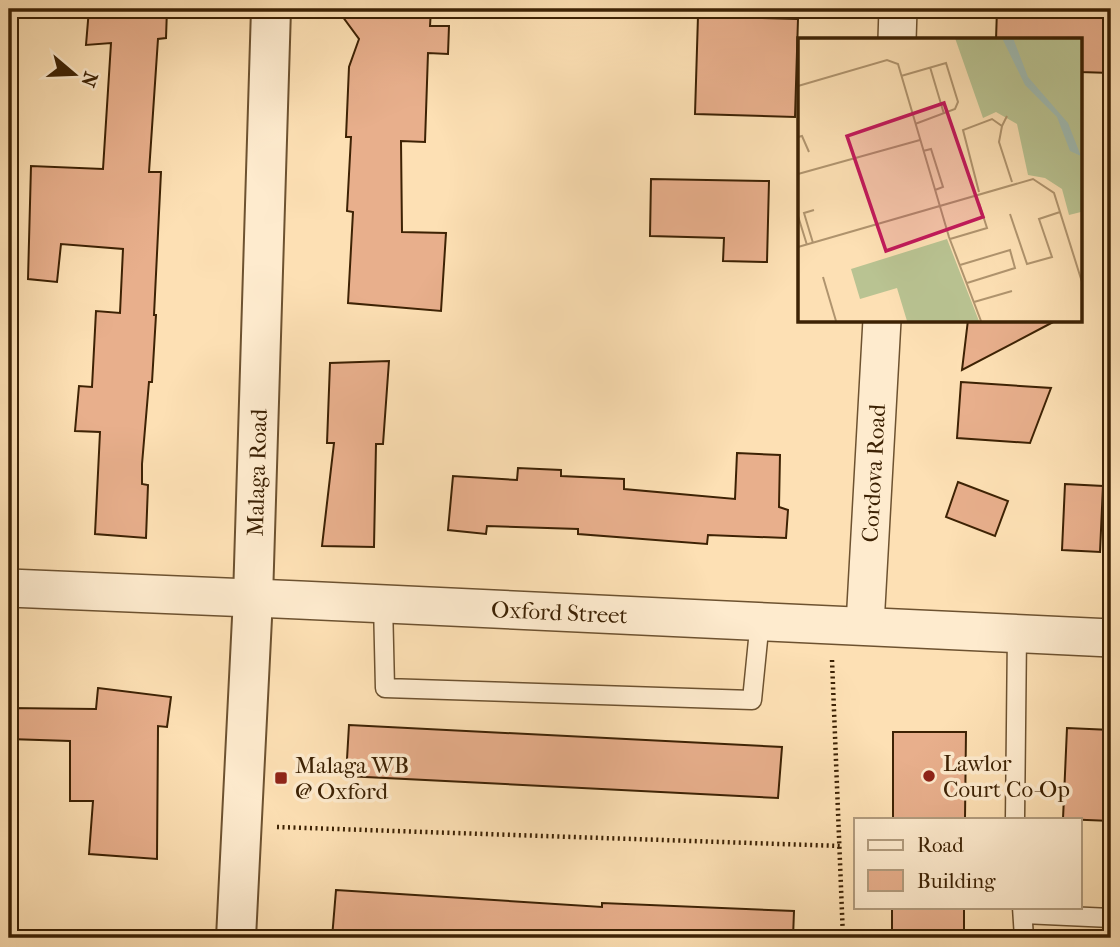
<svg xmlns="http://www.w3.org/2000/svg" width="1120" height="947" font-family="'IM FELL French Canon',serif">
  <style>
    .building { fill: #e8af8c; stroke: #3d2204; stroke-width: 2 }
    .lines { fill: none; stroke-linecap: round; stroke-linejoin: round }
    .service-casing { stroke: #6d5230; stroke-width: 21 }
    .minor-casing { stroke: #6d5230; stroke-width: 40 }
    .tertiary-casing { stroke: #6d5230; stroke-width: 42 }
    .path { stroke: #3d2204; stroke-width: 4.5; stroke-dasharray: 2 3.5; stroke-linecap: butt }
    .service { stroke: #feebce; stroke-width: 18 }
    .minor { stroke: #feebce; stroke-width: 37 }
    .tertiary { stroke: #feebce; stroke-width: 38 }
    .poi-dot { fill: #8f2418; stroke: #feebce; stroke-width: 2.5 }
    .labels { text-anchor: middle; stroke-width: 7; stroke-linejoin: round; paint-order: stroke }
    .street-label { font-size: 23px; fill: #3d2204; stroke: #feebce }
    .poi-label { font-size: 23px; fill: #3d2204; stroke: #feebce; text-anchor: start }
    .inset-road { fill: none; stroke: #b0946e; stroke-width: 2 }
    .view { fill: #c2185b; fill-opacity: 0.15; stroke: #c2185b; stroke-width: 3.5 }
    .inset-edge { fill: none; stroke: #3d2204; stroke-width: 3.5 }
  </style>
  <rect width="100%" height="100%" fill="#fde0b4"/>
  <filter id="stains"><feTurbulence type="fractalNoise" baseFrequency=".00286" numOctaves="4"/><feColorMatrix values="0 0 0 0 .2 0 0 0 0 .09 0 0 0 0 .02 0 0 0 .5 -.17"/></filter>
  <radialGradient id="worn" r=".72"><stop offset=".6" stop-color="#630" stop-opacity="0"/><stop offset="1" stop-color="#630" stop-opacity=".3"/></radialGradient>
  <!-- building -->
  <g class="building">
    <polygon points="89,9 167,9 166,38 158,39 149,172 161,172 154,315 156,315 152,382 149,382 142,464 142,484 148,485 146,538 95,534 100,432 75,431 79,386 92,387 96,311 120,313 123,249 61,244 57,282 28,279 31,166 103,169 111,43 86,45"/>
    <polygon points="337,9 431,9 430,26 449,26 448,54 428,53 425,142 401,141 402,232 446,233 441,311 348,303 353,212 347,211 351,137 346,137 349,67 359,39"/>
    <polygon points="997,9 1111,9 1111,73 1080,72 1080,40 996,40"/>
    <polygon points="698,16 798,19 795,117 695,114"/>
    <polygon points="651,179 769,181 767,262 723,261 724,238 650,236"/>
    <polygon points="968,320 1057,320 962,370"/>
    <polygon points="389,361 383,444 376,444 374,547 322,546 334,443 327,443 330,363"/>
    <polygon points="961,382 1051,388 1030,443 957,438"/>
    <polygon points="737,453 780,455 779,507 788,510 786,538 708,535 707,544 578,534 578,529 487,526 486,534 448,530 453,476 517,480 518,468 561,470 561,476 624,479 624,489 735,499"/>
    <polygon points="958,482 1008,501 995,536 946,517"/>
    <polygon points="1065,484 1103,486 1100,552 1062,550"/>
    <polygon points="98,688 171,697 167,727 158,726 157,859 89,854 93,801 70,801 70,741 9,739 9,708 96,709"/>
    <polygon points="349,725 782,747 778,798 346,776"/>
    <polygon points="1067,728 1111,730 1111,821 1063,819"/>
    <polygon points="893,732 966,732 965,819 893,819"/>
    <polygon points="336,890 602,907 602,903 794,911 793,938 332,938"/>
    <rect x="892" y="907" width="72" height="31"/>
  </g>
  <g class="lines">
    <!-- service casing -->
    <g class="service-casing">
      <g id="service">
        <polyline points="383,603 385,688 752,700 760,620"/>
        <polyline points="1015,819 1017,633"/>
        <polyline points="1022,907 1024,938"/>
        <polyline points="1023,914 1111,918"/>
      </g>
    </g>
    <!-- minor casing -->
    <g class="minor-casing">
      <g id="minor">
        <polyline points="897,40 898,9"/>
        <path id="s1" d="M9,588l291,12 811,38"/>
        <path id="s2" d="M865,625l17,-305"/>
      </g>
    </g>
    <!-- tertiary casing -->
    <g class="tertiary-casing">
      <g id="tertiary">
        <path id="s3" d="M236,938l17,-340 18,-589"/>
      </g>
    </g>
    <!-- path -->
    <g class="path">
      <polyline points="832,660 843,938"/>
      <polyline points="277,827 840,846"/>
    </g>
    <!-- service -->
    <use href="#service" class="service"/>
    <!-- minor -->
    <use href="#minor" class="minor"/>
    <!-- tertiary -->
    <use href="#tertiary" class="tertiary"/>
  </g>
  <!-- markers -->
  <g class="poi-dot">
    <circle cx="929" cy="776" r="7"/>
    <rect x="274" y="771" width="14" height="14" rx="3.5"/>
  </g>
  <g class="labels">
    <!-- street labels -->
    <g class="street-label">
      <text dy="8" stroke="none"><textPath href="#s2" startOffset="152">Cordova Road</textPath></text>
      <text dy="8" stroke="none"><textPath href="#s3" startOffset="466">Malaga Road</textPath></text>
      <text dy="8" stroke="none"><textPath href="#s1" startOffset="551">Oxford Street</textPath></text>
    </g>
    <!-- poi labels -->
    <g class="poi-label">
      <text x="943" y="771">Lawlor<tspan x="943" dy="26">Court Co-Op</tspan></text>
      <text x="295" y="773">Malaga WB<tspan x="295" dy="26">@ Oxford</tspan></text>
    </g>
  </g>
  <!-- overview -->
  <g transform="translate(798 38)">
    <rect width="284" height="284" fill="#fde0b4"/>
    <path d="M157,0h126v174l-12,3 -7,-26 -17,-11 -17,-3 -11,-51 -21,-12 -13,6zM149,201l32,82h-72l-10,-33 -37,11 -9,-30z" fill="#b9c392"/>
    <path d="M204,0h11l15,39 40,46 13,33 -11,-5 -13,-34 -32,-32z" fill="#a0bcb3"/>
    <path class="inset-road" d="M132,29l14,47M103,38l45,-13 12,39 -3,7 -40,15M0,48l89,-26 11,4 51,173 32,84M204,88l-3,16 13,40M0,99l4,-1 7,16M125,113l8,-2 12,38 -8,3M0,136l122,-34M181,154l-16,-62 29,-11 10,7 5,-10M212,176l17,50 25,-7 -13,-38 21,-7M0,178l9,29M152,201l37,-11 -8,-25M15,205l-9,-30 10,-3M0,209l235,-68 21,14 28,89M162,227l50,-15 5,18 -48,15M25,239l13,44M176,264l38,-11"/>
    <path class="view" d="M146,65l39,114 -97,34 -39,-115z"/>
    <rect width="284" height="284" class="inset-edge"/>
  </g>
  <!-- margin -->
  <rect width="1120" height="947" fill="none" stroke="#fde0b4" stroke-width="35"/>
  <rect x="10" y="10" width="1099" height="926" fill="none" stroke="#3d2204" stroke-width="3.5"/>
  <rect x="18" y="18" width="1085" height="912" fill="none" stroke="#3d2204" stroke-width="2"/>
  <!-- legend -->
  <rect x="854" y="818" width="228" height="91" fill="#feebce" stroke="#b19b7d" stroke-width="2"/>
  <rect x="868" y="840" width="35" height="10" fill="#feebce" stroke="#b19b7d" stroke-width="2"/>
  <text x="917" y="852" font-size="21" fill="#3d2204">Road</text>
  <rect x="868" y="870" width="35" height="21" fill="#e8af8c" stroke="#b19b7d" stroke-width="2"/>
  <text x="917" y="888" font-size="21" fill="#3d2204">Building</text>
  <!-- north arrow -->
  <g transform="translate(74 74) rotate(109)" stroke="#feebce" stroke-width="5" paint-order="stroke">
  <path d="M0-5L12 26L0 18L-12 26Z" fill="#3d2204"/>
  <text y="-10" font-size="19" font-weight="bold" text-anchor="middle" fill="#3d2204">N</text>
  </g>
  <rect width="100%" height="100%" filter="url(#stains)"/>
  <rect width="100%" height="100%" fill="url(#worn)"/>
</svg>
